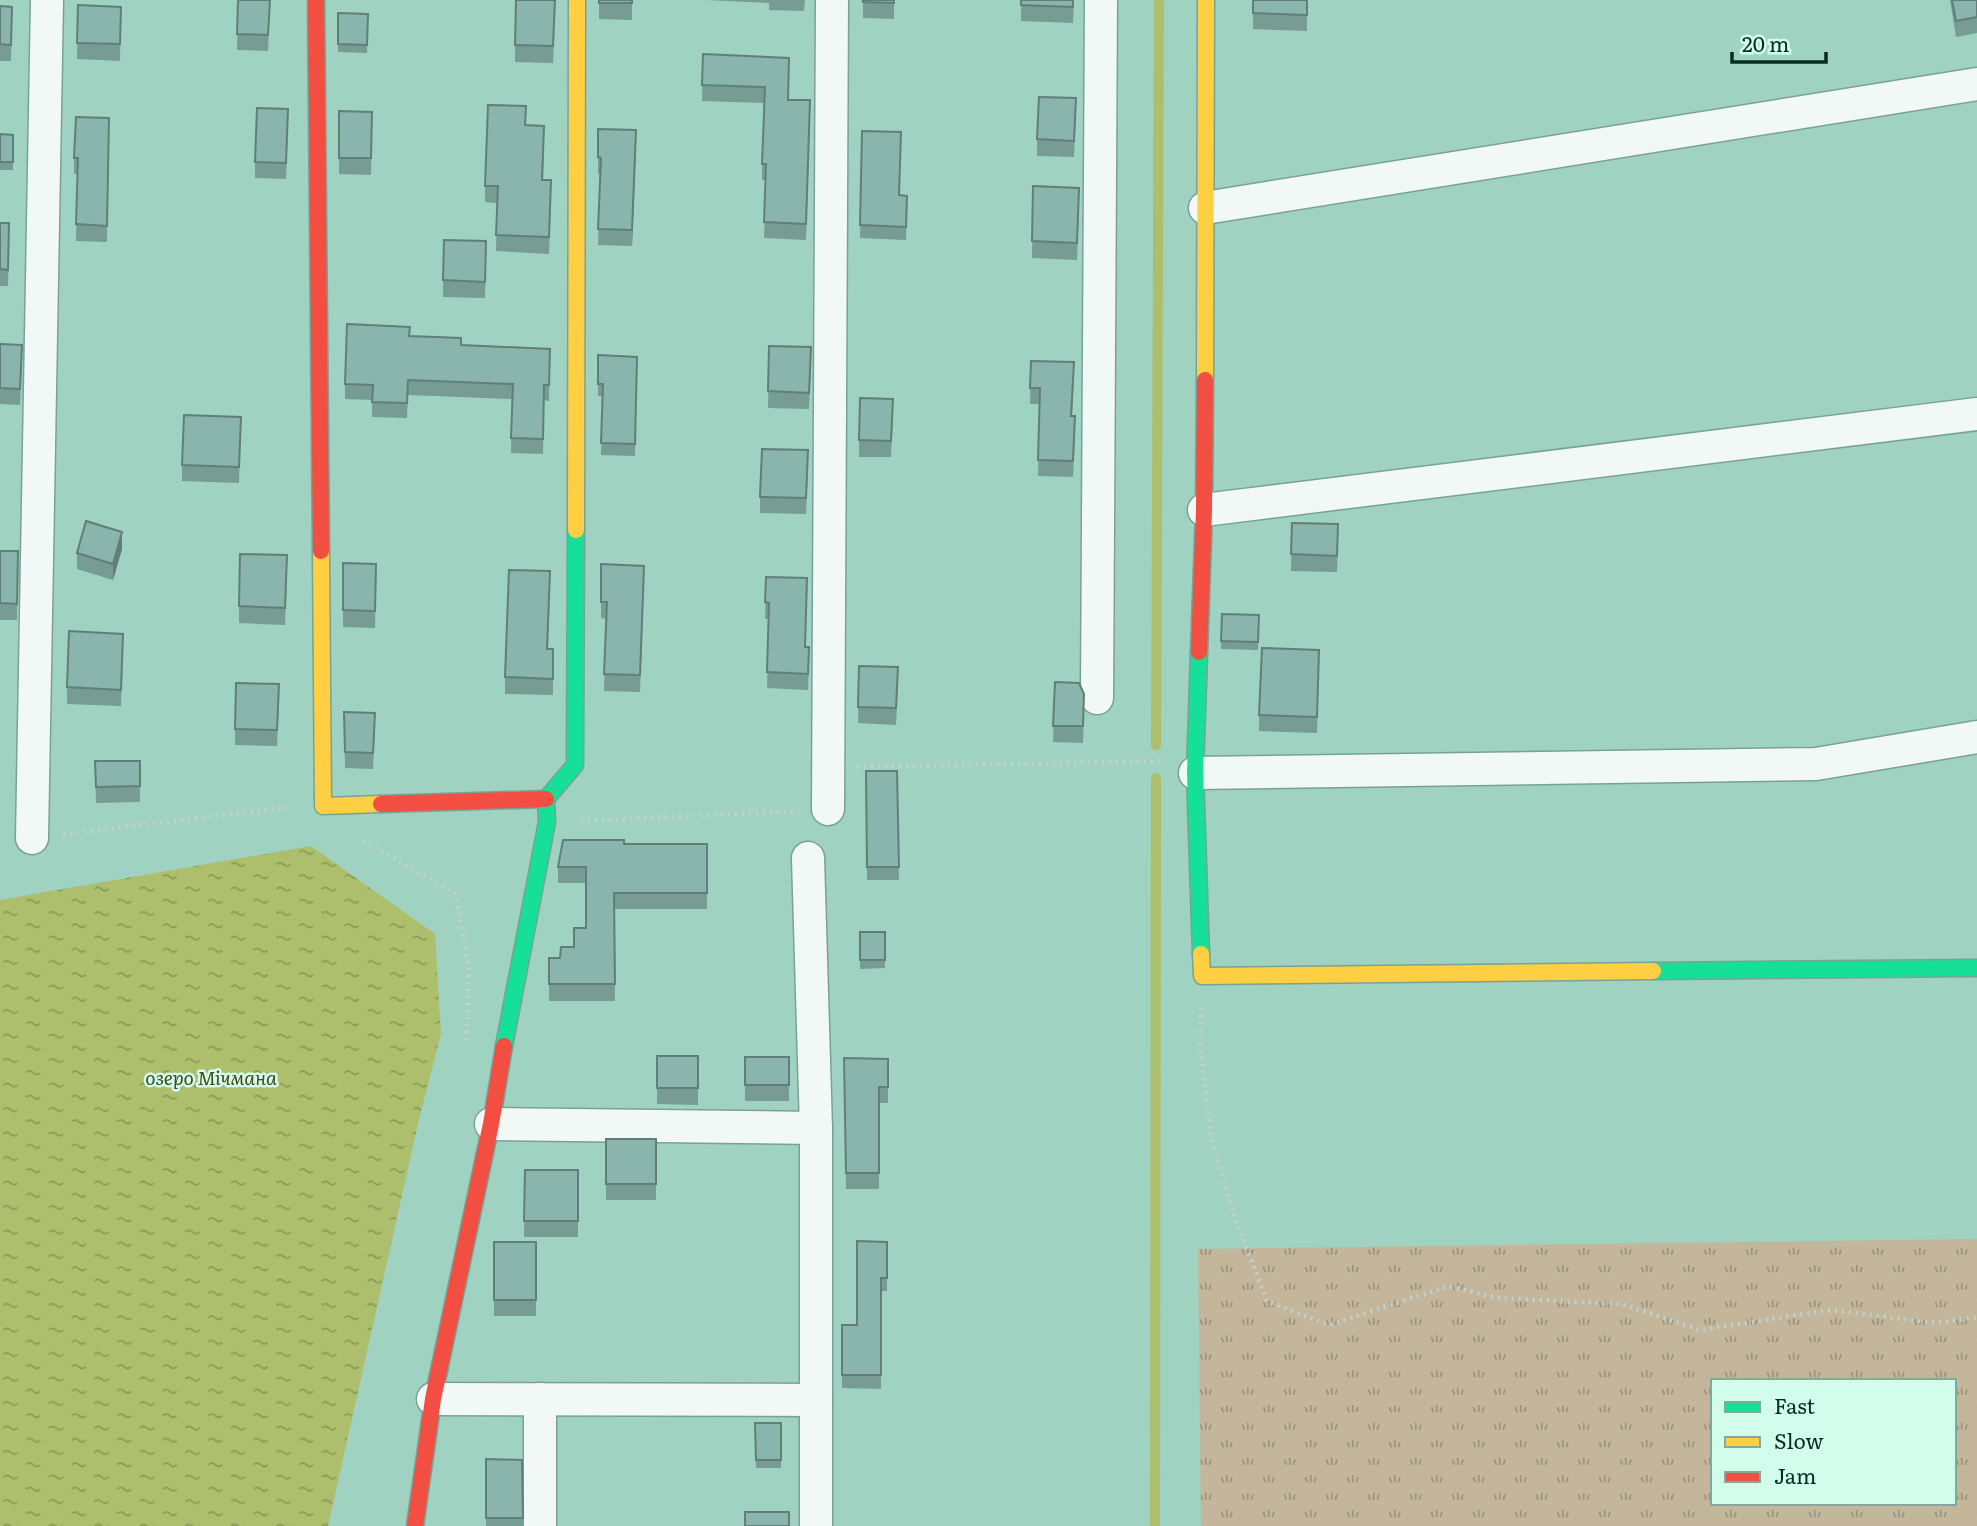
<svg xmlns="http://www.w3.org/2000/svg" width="1977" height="1526" font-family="Literata,serif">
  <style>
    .grass { fill: url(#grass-tufts); fill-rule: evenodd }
    .water { fill: url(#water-ripples) }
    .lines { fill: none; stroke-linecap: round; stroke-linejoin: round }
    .stream { stroke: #adbe6c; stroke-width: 10 }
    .street-casing { stroke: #79a296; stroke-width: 35 }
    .fast-casing { stroke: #79a296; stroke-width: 19 }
    .slow-casing { stroke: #79a296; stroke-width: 19 }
    .jam-casing { stroke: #79a296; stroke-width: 19 }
    .path { stroke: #c1d1cc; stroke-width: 4.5; stroke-dasharray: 2 5; stroke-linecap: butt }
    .street { stroke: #f1f8f6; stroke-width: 32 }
    .fast { stroke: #16e098; stroke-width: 16 }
    .slow { stroke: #ffcf43; stroke-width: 16 }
    .jam { stroke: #f24e42; stroke-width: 16 }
    .wall { fill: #769c94 }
    .shaded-wall { fill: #607f78 }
    .building { fill: #89b5ac; stroke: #607f78; stroke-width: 2 }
    .labels { text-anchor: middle; stroke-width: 5; stroke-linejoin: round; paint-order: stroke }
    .water-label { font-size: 19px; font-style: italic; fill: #454719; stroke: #d2fded }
  </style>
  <defs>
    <pattern id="grass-tufts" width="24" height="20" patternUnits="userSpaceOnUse" patternTransform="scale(1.75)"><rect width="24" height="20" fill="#c3b69b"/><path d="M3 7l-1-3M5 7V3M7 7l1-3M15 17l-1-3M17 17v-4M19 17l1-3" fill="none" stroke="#9c947e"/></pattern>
    <pattern id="water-ripples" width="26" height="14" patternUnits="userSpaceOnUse" patternTransform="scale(1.75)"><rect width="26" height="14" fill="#adbe6c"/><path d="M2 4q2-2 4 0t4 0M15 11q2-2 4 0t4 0" fill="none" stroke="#8b9b58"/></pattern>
  </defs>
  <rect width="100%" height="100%" fill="#9fd2c1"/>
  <!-- grass -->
  <path class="grass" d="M1977,1239v287h-776l-3,-277zM1713,1381h241v122h-241z"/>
  <!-- water -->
  <polygon class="water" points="311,846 435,934 441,1034 419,1119 328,1526 0,1526 0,900"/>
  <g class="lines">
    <!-- stream -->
    <g class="stream">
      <polyline points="1156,745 1159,0"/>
      <polyline points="1155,1526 1156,778"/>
    </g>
    <!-- street casing -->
    <g class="street-casing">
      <g id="street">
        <polyline points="1205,208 1977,84"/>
        <polyline points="1204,510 1977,414"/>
        <polyline points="1097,698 1101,0"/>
        <polyline points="1195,773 1816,764 1977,737"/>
        <polyline points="828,809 832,0"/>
        <polyline points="32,838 47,0"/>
        <polyline points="808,858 816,1128 816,1526"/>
        <polyline points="491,1124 816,1128"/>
        <polyline points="433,1399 816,1400"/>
        <polyline points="540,1399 540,1526"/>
      </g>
    </g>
    <!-- fast casing -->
    <g class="fast-casing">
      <g id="fast">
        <polyline points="1199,652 1195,773 1201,954"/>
        <polyline points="1653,971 1977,968"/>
        <polyline points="504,1046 547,822 546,799 575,765 576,530"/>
      </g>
    </g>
    <!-- slow casing -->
    <g class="slow-casing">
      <g id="slow">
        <polyline points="1205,380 1206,0"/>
        <polyline points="576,530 577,0"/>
        <polyline points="321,551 323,806 381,804"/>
        <polyline points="1201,954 1202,976 1653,971"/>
      </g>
    </g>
    <!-- jam casing -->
    <g class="jam-casing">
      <g id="jam">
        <polyline points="316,0 321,551"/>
        <polyline points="1199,652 1204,510 1205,380"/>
        <polyline points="381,804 546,799"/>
        <polyline points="415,1526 433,1399 491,1124 504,1046"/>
      </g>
    </g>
    <!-- path -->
    <g class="path">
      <polyline points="857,767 1163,761"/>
      <polyline points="581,821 799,811"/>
      <polyline points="63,834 291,807"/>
      <polyline points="363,841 455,893 469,968 466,1046"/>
      <polyline points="1201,1008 1200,1045 1211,1137 1233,1212 1267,1301 1329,1325 1449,1286 1497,1298 1621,1304 1700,1330 1830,1310 1936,1323 1977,1317"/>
    </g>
    <!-- street -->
    <use href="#street" class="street"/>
    <!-- fast -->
    <use href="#fast" class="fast"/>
    <!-- slow -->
    <use href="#slow" class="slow"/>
    <!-- jam -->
    <use href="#jam" class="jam"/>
  </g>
  <!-- wall -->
  <g class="wall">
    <polygon points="238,0 270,0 268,51 237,50"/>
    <polygon points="599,0 632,0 632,20 599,19"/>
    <polygon points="706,0 805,0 804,11 769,10 769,3"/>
    <polygon points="863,0 894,0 894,19 863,18"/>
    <polygon points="1021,0 1074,0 1073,23 1021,21"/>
    <polygon points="1253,0 1307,0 1307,31 1253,29"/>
    <polygon points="1950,0 1977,0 1977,33 1956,37"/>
    <polygon points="78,5 121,7 120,61 77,59"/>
    <polygon points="0,6 12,23 11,61 0,61"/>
    <polygon points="338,13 368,14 367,53 338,52"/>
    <polygon points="555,14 553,63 515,62 515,45"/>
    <polygon points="703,54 789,100 810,116 806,240 764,238 766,180 762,180 762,164 764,103 702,101"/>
    <polygon points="339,111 372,129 371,175 339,174"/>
    <polygon points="1076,114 1074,157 1037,156 1037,139"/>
    <polygon points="109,118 107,242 76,241 77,174 74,174 74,158"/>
    <polygon points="288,125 286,179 255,178 255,162"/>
    <polygon points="526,125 544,142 543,180 551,197 549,254 496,251 497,203 485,202 485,186"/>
    <polygon points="598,129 636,146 632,246 598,245 600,174 598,174"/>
    <polygon points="862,131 899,195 907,196 906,240 860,238"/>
    <polygon points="0,134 13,135 13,170 0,170"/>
    <polygon points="1033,186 1079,204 1077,260 1032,258"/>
    <polygon points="0,223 9,239 8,286 0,286"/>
    <polygon points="486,258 485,298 443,297 443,280"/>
    <polygon points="410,337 461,345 550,349 549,401 544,400 543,454 511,453 512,399 408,395 407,418 372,417 372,400 345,399 345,384"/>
    <polygon points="0,344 22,361 20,405 0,404"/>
    <polygon points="769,346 811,363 809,409 768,408"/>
    <polygon points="598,355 637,357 635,456 601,455 603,396 598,396"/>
    <polygon points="1031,361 1074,378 1072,416 1075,433 1073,477 1038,476 1040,404 1030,404"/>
    <polygon points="893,415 891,457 859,457 859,440"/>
    <polygon points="241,417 239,483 182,481 182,465"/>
    <polygon points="808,467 806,514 760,513 760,497"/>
    <polygon points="1292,523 1338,540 1337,572 1291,571"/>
    <polygon points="122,549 113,580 77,569 77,553"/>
    <polygon points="0,551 18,551 17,620 0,620"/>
    <polygon points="343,563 376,580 375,628 343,627"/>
    <polygon points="601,564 644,582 640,692 604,691 606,619 601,618"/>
    <polygon points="287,571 285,625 239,623 239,606"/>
    <polygon points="766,577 807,595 805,647 809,663 808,690 767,688 769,619 765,619"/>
    <polygon points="550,587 548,649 553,649 553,695 505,694 505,677"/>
    <polygon points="1222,614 1259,615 1258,650 1221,649"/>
    <polygon points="123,650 121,706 67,704 67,687"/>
    <polygon points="859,666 898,683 896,725 858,723"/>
    <polygon points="1319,666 1317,733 1259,731 1259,715"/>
    <polygon points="1055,682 1084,710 1083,743 1053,742"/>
    <polygon points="279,701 277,746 235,745 235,729"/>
    <polygon points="344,712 375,729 373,769 345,768"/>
    <polygon points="95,761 140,761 140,802 96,803"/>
    <polygon points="866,771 897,771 899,880 867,880"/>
    <polygon points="624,844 707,844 707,909 614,909 615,1001 549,1001 549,958 560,958 574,947 586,928 586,883 558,883 558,867"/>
    <polygon points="860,932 885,932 885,968 860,969"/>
    <polygon points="657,1056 698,1056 698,1105 657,1104"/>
    <rect x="745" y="1057" width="44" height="44"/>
    <polygon points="844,1058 888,1059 888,1103 879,1103 879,1189 846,1189"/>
    <rect x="606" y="1139" width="50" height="61"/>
    <polygon points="525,1170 578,1170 578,1237 524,1237"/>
    <rect x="494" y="1242" width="42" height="74"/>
    <polygon points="887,1242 887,1291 881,1291 881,1389 842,1388 842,1325 857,1325"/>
    <polygon points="755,1423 781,1423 781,1468 756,1468"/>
    <polygon points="486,1459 522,1460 523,1526 486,1526"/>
  </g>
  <!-- shaded-wall -->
  <g class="shaded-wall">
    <polygon points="636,130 636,146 632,246 632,230"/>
    <polygon points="122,532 122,549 113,580 113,564"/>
  </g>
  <!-- building -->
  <g class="building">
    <polygon points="238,0 270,0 268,35 237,34"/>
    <polygon points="516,0 555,0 553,46 515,45"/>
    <rect x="599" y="0" width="33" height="3"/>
    <polygon points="863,0 894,0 894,3 863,2"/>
    <polygon points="1021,0 1073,0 1073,7 1021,5"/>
    <polygon points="1253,0 1307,0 1307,15 1253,13"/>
    <polygon points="1952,0 1977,0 1977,17 1956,21"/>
    <polygon points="78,5 121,7 120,44 77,43"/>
    <polygon points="0,6 12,7 11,45 0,44"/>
    <polygon points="338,13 368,14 367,45 338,44"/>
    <polygon points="703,54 789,58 788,100 810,100 806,224 764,222 766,164 762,164 765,87 702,85"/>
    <polygon points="1039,97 1076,98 1074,141 1037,139"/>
    <polygon points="488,105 526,106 525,125 544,126 542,180 551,180 549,237 496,235 498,186 485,186"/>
    <polygon points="257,108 288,109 286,163 255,162"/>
    <polygon points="339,111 372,112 371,158 339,158"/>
    <polygon points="76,117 109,118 107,226 76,224 78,158 74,158"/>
    <polygon points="598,129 636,130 632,230 598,229 601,158 598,157"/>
    <polygon points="862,131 901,132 899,195 907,196 906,227 860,225"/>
    <polygon points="0,134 13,135 13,162 0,162"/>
    <polygon points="1033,186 1079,188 1077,243 1032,241"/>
    <polygon points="0,223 9,223 8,270 0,269"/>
    <polygon points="444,240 486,241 485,282 443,280"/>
    <polygon points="347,324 410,327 409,336 461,338 461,345 550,349 549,385 544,385 543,439 511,438 513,384 408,380 407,403 372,402 373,385 345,384"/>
    <polygon points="0,344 22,345 20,389 0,388"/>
    <polygon points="769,346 811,347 809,393 768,391"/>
    <polygon points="598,355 637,357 635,444 601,443 603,384 598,384"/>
    <polygon points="1031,361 1074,362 1071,416 1075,416 1073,461 1038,460 1040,388 1030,388"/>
    <polygon points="860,398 893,399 891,441 859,440"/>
    <polygon points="184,415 241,417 239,467 182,465"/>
    <polygon points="762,449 808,450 806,498 760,497"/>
    <polygon points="86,521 122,532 113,564 77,553"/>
    <polygon points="1292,523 1338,524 1337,556 1291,554"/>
    <polygon points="0,551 18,551 17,604 0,603"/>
    <polygon points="240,554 287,555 285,608 239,606"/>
    <polygon points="343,563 376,564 375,611 343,610"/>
    <polygon points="601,564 644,566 640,675 604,674 607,602 601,602"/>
    <polygon points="509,570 550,571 547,649 553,649 553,679 505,677"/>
    <polygon points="766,577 807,578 805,647 809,647 808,674 767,672 769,603 765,602"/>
    <polygon points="1222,614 1259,615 1258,642 1221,641"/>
    <polygon points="69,631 123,634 121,690 67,687"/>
    <polygon points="1262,648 1319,650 1317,717 1259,715"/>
    <polygon points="859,666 898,667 896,708 858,707"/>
    <polygon points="1055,682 1079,683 1084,694 1083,726 1053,726"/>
    <polygon points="236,683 279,684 277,730 235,729"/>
    <polygon points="344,712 375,713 373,753 345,752"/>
    <polygon points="95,761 140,761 140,786 96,787"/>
    <polygon points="866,771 897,771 899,867 867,867"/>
    <polygon points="563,840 624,840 624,844 707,844 707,893 614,893 615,984 549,984 549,958 560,958 561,947 574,947 574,928 586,928 586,867 558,867"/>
    <rect x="860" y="932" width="25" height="28"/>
    <rect x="657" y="1056" width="41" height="32"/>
    <rect x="745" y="1057" width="44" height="28"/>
    <polygon points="844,1058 888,1059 888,1087 879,1087 879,1173 846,1173"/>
    <rect x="606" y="1139" width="50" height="45"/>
    <polygon points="525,1170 578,1170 578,1221 524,1221"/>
    <polygon points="857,1241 887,1242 887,1278 881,1278 881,1375 842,1375 842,1325 857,1325"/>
    <rect x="494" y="1242" width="42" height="58"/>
    <polygon points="755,1423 781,1423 781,1460 756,1460"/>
    <polygon points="486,1459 522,1460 523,1518 486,1518"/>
    <rect x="745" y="1512" width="44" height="14"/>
  </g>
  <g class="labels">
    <!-- water labels -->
    <g class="water-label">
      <text x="211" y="1085">озеро Мічмана</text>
    </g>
  </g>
  <!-- legend -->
  <rect x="1711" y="1379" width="245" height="126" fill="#d2fded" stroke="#7faa9c" stroke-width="2"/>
  <rect x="1725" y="1402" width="35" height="10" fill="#16e098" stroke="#7faa9c" stroke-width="2"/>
  <text x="1774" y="1414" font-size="21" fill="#032d22">Fast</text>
  <rect x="1725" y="1437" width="35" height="10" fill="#ffcf43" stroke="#7faa9c" stroke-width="2"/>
  <text x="1774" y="1449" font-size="21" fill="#032d22">Slow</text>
  <rect x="1725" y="1472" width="35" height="10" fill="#f24e42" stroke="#7faa9c" stroke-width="2"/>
  <text x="1774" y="1484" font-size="21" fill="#032d22">Jam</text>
  <!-- scale -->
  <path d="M1732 52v10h94v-10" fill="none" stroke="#032d22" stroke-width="3.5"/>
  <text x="1742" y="52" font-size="21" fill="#032d22" stroke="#d2fded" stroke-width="5" paint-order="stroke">20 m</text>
</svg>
